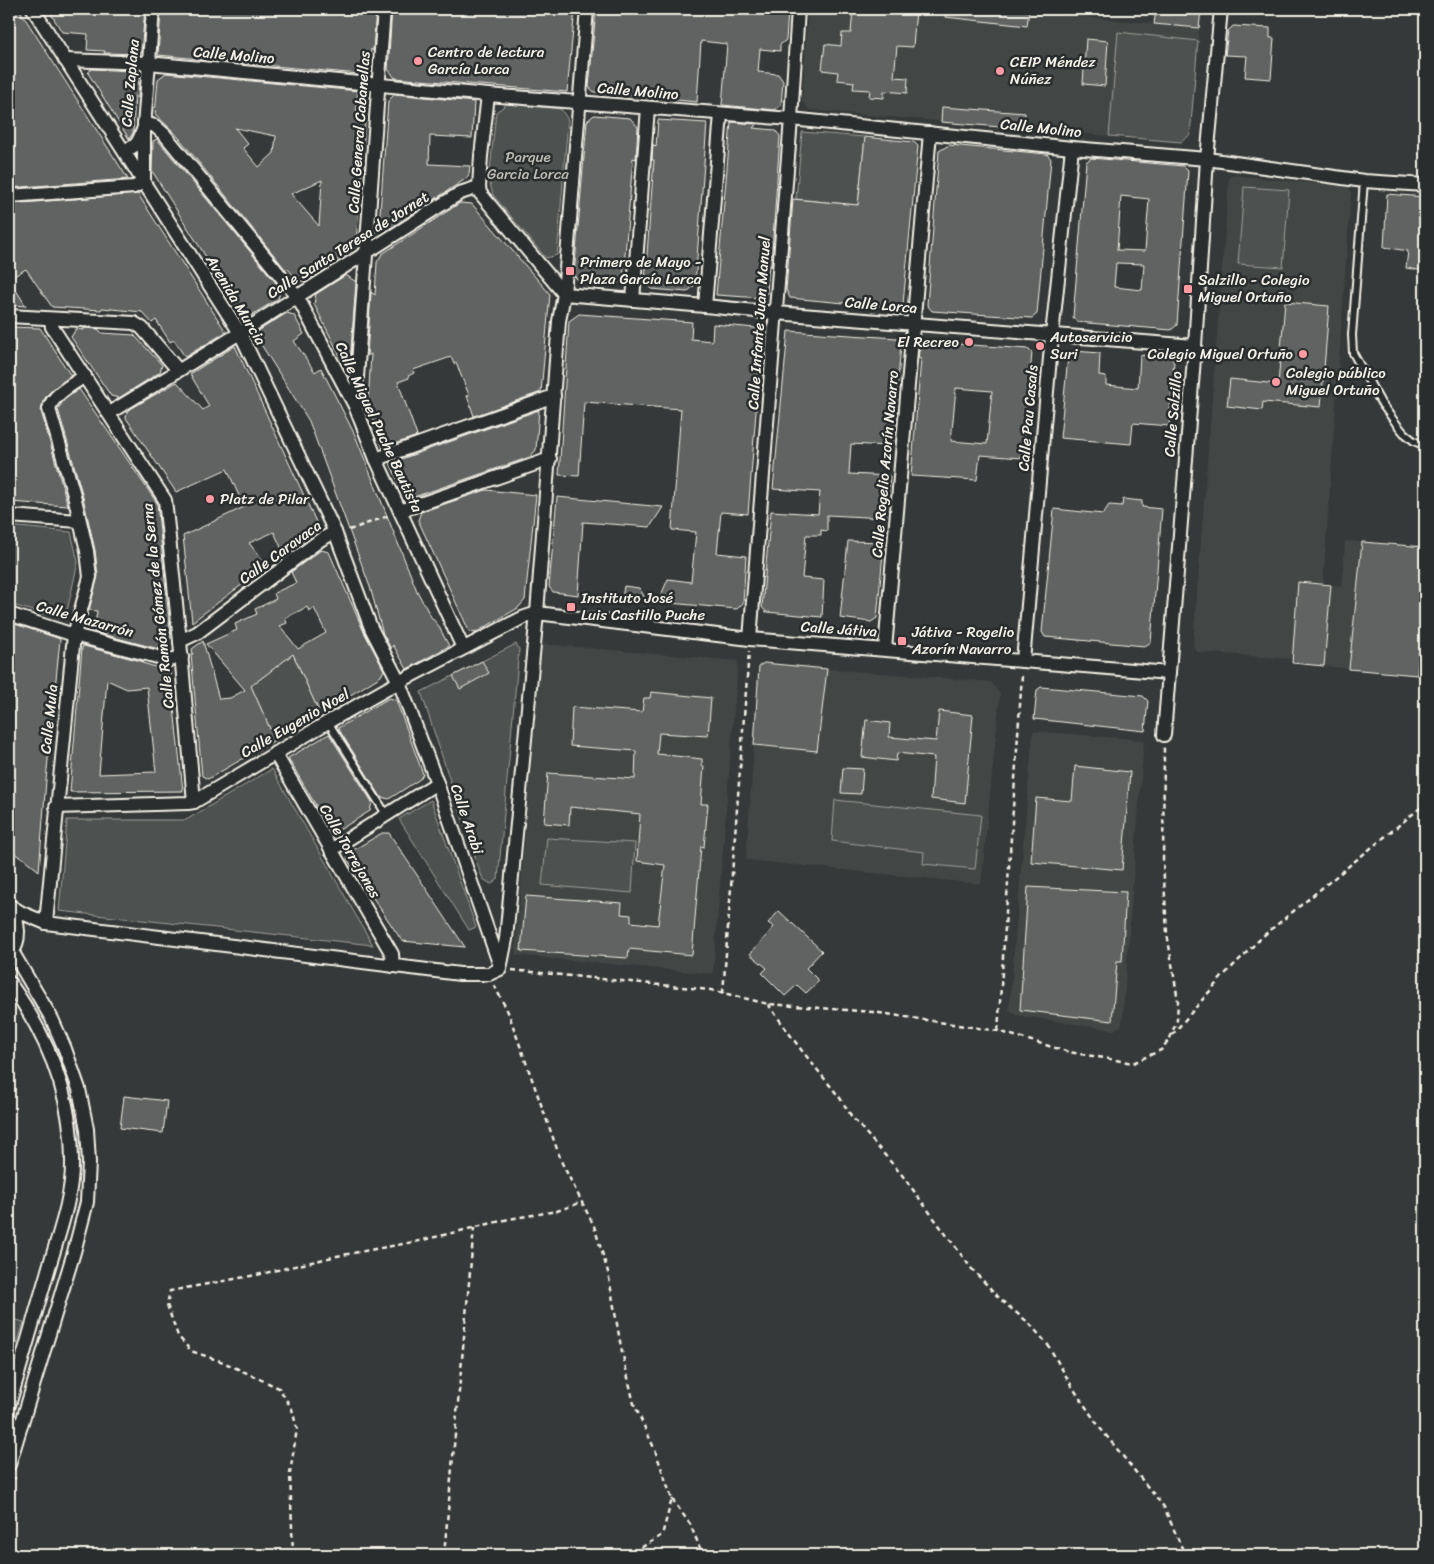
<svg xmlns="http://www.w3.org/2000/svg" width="1434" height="1564" font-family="Sriracha,sans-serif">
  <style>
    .built { fill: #434645 }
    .green { fill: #4e514f; stroke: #a1a19c }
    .building { fill: #616362; stroke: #f4f1e8; fill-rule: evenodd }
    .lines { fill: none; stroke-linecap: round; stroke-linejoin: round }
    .lane-casing { stroke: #f4f1e8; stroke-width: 10 }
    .street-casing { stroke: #f4f1e8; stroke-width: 16 }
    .path { stroke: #f4f1e8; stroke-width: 2.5; stroke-dasharray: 5 4; stroke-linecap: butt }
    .lane { stroke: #2a2d2e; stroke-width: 6 }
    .street { stroke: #2a2d2e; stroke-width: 12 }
    .poi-dot { fill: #ff9aa2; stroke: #2a2d2e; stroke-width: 2 }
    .labels { text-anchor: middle; stroke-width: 5; stroke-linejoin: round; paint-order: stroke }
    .poi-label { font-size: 15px; fill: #f4f1e8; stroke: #2a2d2e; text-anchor: start }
    .street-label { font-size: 15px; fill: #f4f1e8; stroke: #2a2d2e }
    .park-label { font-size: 15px; fill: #bab9b2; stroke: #2a2d2e }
  </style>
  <rect width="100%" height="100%" fill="#363939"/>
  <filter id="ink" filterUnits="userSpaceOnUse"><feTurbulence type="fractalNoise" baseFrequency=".02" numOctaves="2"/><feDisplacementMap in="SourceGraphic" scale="10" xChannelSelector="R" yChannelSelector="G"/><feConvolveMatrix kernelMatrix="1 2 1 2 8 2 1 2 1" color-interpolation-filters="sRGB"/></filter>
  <g filter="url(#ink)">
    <!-- built -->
    <g class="built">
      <polygon points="808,9 1003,9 1199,28 1190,135 1181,142 809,110 802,101"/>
      <polygon points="1232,175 1348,187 1351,192 1323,584 1342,586 1345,541 1425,547 1425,676 1292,663 1292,659 1197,652 1193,645 1229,179"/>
      <polygon points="541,644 738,661 713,974 515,955"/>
      <polygon points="827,669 991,682 1000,695 981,884 746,860 754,745 817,751"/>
      <polygon points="1033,731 1144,740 1122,1025 1114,1030 1016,1015 1009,1010"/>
    </g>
    <!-- green -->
    <g class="green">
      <polygon points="1118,32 1198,41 1190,135 1181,142 1109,136"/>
      <polygon points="507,104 561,109 568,120 557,255 546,258 493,195 489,180 496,112"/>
      <polygon points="802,132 865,137 858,205 796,199"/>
      <polygon points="1244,187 1289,190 1283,267 1238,264"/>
      <polygon points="9,526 71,532 78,562 65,620 9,604"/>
      <polygon points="516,644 519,649 498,879 495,882 491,884 483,879 480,872 421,692"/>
      <polygon points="293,654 320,714 275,740 251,686"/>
      <polygon points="272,769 373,945 59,911 67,820 186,820"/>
      <polygon points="431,800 476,927 469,930 399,819"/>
      <polygon points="835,800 981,815 975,869 923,864 924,852 832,841"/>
      <polygon points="547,838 635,843 632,893 542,885"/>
      <polygon points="9,1318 24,1322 9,1369"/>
    </g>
    <!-- building -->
    <g class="building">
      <polygon points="15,9 19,9 128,179 9,188 9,109"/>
      <polygon points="48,9 145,9 141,54 104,53 105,51 87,50 88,34 62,32"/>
      <polygon points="161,9 376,9 373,51 371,49 369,75 158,55"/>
      <polygon points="392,9 575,9 567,92 395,78 388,69"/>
      <polygon points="596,9 785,9 788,12 786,40 780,45 780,51 760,49 758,72 778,74 783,81 781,105 775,110 722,105 727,44 701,41 697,102 594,92 589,87"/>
      <polygon points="853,9 916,9 913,47 897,46 894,77 908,78 907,93 884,91 884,98 869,97 870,90 853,89 854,82 837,80 838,72 822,70 825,44 841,46 842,33 851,33"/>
      <polygon points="946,9 1003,9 1029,11 1027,26 945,17"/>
      <polygon points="1156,9 1201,10 1199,28 1154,24"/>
      <polygon points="1233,26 1270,28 1270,38 1274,38 1271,79 1245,77 1247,56 1225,55 1228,31"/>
      <polygon points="1086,39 1108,41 1105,86 1083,84"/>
      <polygon points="91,69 133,71 139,83 138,98 135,95 133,133 129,139 88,73"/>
      <path d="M166,73l192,18 -2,31 9,1 -9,121 -4,6 -47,32 -7,-2 -11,-12 -1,2 -111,-137 -20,-19 3,-35zM235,128l41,8 -2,17 -15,14 -16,-19 5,-4zM322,180l-3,46 -28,-32z"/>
      <polygon points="395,94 474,102 472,138 430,136 429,164 470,166 469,174 467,178 391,228 379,227 388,101"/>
      <polygon points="942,107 1025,113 1024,129 941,122"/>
      <polygon points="594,115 630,118 638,127 636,159 633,158 623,279 617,285 580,282 574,276 587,121"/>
      <polygon points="658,120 707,123 695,285 687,292 651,289 645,281 654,160 652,160 653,144 656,147"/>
      <polygon points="731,122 757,124 753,128 775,130 780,136 771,267 769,264 767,293 761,298 716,295"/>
      <polygon points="865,137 914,142 918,146 903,304 898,308 790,298 786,290 793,199 858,205"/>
      <polygon points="157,139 281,289 278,299 245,319 152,171 153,141"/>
      <polygon points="949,145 1047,154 1051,159 1037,314 1032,318 932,311 927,305 939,151"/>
      <path d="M1091,158l92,8 5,5 -11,154 -6,5 -94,-8 -4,-5 13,-155zM1121,196l28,3 -4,52 -28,-1zM1116,263l28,1 -2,26 -28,-3z"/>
      <polygon points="138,194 226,332 185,357 174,340 170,342 156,320 152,323 142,312 102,308 101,310 52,307 26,269 9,279 26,306 9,305 9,204"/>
      <polygon points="1387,194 1425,197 1425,271 1406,268 1408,251 1384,247"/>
      <polygon points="460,203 472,204 550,294 541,392 474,416 467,396 469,395 456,363 454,364 451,357 413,370 414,373 408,376 409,378 398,382 417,436 383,448 377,433 378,433 368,403 371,354 367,356 371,292 375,295 377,262 382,254"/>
      <polygon points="346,275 356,282 350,364 345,366 314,304 316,294"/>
      <polygon points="1285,302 1329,306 1321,407 1263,402 1262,410 1227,406 1230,379 1278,384"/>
      <polygon points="287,313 294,315 304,334 294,341 315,372 321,368 355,435 417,591 431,617 438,625 449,646 407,669 393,645 391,649 383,634 370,587 309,421 257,338 258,331"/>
      <polygon points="579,314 692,322 691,339 712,341 713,324 755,328 762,335 748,514 721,512 717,553 746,556 743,603 737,609 658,602 668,579 691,582 696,532 672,530 681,409 584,402 579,476 559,475 569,321"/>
      <polygon points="9,327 40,328 71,376 48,394 43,401 41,411 68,506 9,502"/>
      <polygon points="84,328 98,329 102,333 134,335 162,365 160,372 119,398 111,396 71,337 76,329 84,330"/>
      <polygon points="788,331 897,338 901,344 893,441 887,441 887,446 851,444 849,474 890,476 886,518 827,515 827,531 821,530 821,535 806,535 802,578 824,580 822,617 766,612 762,607 771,511 818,514 820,492 773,489"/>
      <path d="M929,342l99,7 4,4 -10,105 -42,-3 -3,25 -66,-4 10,-117 -3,-1 1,-7zM956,388l36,3 -5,53 -36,-3z"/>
      <polygon points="235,346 318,526 317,530 285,556 274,532 249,543 267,566 192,622 183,536 244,507 227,469 176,492 126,418 127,411 177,382 203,410 209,406 190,374"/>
      <polygon points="1074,351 1100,353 1099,375 1106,376 1106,385 1138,388 1140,355 1170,357 1174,362 1169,426 1133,423 1131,444 1060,438 1068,357"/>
      <polygon points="79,389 157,503 171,638 159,649 94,632 97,611 89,610 98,576 95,550 82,493 58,409 64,400"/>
      <polygon points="539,410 536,450 530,457 411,498 405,496 390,463"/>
      <polygon points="486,490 536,495 525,600 518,608 475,633 469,631 418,520 421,512"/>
      <polygon points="557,497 663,507 650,527 583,522 578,595 553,592 549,587"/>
      <polygon points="1123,499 1142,501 1142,507 1162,509 1151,642 1145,646 1045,637 1042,632 1054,509 1103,514 1109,505 1122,506"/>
      <polygon points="848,541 884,542 877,618 871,622 840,618"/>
      <polygon points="1362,542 1425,547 1425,622 1422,622 1417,675 1349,669"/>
      <path d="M321,550l8,2 35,80 20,38 -3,6 -61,38 -27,-60 -42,32 24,54 -67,39 -6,-3 -11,-122h2l-1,-5 11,-8 16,58 11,-1 15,-8 -39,-46 31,-14 -2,-6 22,-10 -2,-5 21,-10 -2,-6 22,-10 -5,-11zM307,607l2,4 5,-3 12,25 -28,16 -18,-23 7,-3 -2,-5z"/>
      <polygon points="1298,582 1331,585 1324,666 1292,663"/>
      <polygon points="624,586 639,588 647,601 622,599"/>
      <polygon points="9,622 60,639 46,780 39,871 23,858 9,851 9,727 13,688 9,687"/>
      <path d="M84,646l60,16 -2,1 28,8 13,120 -113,1 12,-145zM107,680l20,9 20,-2 9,85 -57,2z"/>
      <polygon points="482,661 489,673 460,689 453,676"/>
      <polygon points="764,663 827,669 817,751 754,745 759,666"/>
      <polygon points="1041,687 1143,696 1148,701 1145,731 1034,719 1037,690"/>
      <polygon points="651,692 711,698 708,736 659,733 657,754 702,759 702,766 704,766 701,804 708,804 704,847 701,846 692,955 629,949 628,958 521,951 526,896 622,903 621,914 631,915 631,922 658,925 665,865 637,861 640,814 570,807 569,825 544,823 548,773 635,779 636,751 570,746 572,707 642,712 644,698 650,698"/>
      <polygon points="389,698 396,700 423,774 420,779 389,799 381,797 338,728"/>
      <polygon points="939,711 973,715 965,803 931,799 934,757 897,753 896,761 862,757 866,720 890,723 889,737 936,741"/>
      <polygon points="329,734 372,802 370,811 336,832 331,831 288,758"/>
      <polygon points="1075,766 1130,772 1122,870 1031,862 1036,798 1072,801"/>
      <polygon points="843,768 863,769 861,794 841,793"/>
      <polygon points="382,833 389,833 465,947 402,941 347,859 350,852"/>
      <polygon points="1028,887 1126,892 1122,961 1117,961 1112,1021 1020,1010"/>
      <polygon points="779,911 822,951 806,968 819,981 806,993 797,985 785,996 762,973 767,968 750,954 774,927 768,923"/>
      <polygon points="124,1096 167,1101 163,1133 120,1128"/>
    </g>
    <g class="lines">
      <!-- lane casing -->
      <g class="lane-casing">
        <g id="lane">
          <polyline points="1364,181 1352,335 1353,353 1381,403 1395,422 1404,433 1414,441 1425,446"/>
          <polyline points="328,722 386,814"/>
        </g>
      </g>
      <!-- street casing -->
      <g class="street-casing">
        <g id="street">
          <polyline points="33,9 240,333 335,532 371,628 399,682 437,783 500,966"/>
          <polyline points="65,60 148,63 488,95 791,119 1072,148 1207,159 1364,181 1425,185"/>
          <polyline points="488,95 481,156 479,187 480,193 564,294 705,306 776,313 1195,346"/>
          <polyline points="144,123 155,126 165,135 297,296 355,406 376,459 463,648"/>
          <path d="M123,149c14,1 17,-11 21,-22l9,-118"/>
          <polyline points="9,196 134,187 144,182 144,127"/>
          <polyline points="633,300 648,108"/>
          <polyline points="705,306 721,114"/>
          <polyline points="9,316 134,323 142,328 178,370"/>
          <polyline points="51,319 52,327 165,500 180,641 194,802"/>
          <polyline points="355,405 384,9"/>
          <polyline points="109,413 240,333 460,193 479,187"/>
          <polyline points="376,459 554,396"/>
          <polyline points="400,511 550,459"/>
          <polyline points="9,516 79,521"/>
          <polyline points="9,614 74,635 169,660 182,657"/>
          <polyline points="750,639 791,119 798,9"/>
          <polyline points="180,641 197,633 320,540 335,532"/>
          <polyline points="885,649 930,133"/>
          <polyline points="1023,661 1052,335 1072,148"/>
          <polyline points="1164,735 1195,346 1207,159 1221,9"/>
          <polyline points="275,753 392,954 393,966"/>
          <polyline points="56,807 188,803 194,802 328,722 399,682 522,618 537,613 750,639 1169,673"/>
          <polyline points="331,850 437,783"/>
          <polyline points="9,905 22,913 46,923 460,974 489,974 500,969 506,939 537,613 559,321 564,294 587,9"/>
          <path d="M9,905c11,17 13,36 0,53"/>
          <path d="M46,923l28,-288 16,-58 -3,-26 -13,-56 -25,-86c3,-14 24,-25 36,-33"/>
          <path d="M9,982c37,52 63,113 63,178 1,36 -13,73 -23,107 -13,46 -27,92 -40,138"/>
          <polyline points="9,1465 74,1252 87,1202 89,1162 87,1129 79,1089 65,1049 52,1019 13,953"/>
        </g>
      </g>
      <!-- path -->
      <g class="path">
        <polyline points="349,530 388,516"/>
        <polyline points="512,970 711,990 768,1004 873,1012 926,1020 998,1031 1069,1052 1133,1063 1161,1050 1170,1038 1177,1020 1178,1001 1167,933 1163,861 1164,746"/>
        <polyline points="494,985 508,1012 562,1163 594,1226 608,1272 621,1347 634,1404 655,1450 672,1499 662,1535 629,1555"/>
        <polyline points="723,993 749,651"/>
        <polyline points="768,1004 799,1047 840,1098 852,1117 902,1175 971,1268 1002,1301 1029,1323 1048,1345 1073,1388 1100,1428 1164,1507 1185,1555"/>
        <polyline points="998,1031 1022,675"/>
        <polyline points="1172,1035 1222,977 1263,936 1425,804"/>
        <polyline points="9,1497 15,1477"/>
        <polyline points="672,1499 690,1524 703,1555"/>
        <polyline points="293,1555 290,1473 297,1429 292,1409 279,1388 223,1362 191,1351 178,1336 167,1305 170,1291 261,1274 337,1256 419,1241 509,1219 557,1211 582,1202"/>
        <polyline points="444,1555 474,1228"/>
      </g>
      <!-- lane -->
      <use href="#lane" class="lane"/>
      <!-- street -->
      <use href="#street" class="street"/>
    </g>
  </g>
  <!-- markers -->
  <g class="poi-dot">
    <circle cx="418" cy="61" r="5"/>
    <circle cx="1000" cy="71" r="5"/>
    <rect x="565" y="266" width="10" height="10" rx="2.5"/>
    <rect x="1183" y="284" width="10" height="10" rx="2.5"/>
    <circle cx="969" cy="342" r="5"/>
    <circle cx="1040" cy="346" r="5"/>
    <circle cx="1303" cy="354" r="5"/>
    <circle cx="1276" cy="382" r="5"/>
    <circle cx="210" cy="499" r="5"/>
    <rect x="566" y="602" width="10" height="10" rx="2.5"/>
    <rect x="897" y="636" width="10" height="10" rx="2.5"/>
  </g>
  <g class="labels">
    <!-- poi labels -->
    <g class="poi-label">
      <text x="428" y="57">Centro de lectura<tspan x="428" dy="17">García Lorca</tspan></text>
      <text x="1010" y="67">CEIP Méndez<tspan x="1010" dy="17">Núñez</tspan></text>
      <text x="580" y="267">Primero de Mayo -<tspan x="580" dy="17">Plaza García Lorca</tspan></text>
      <text x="1198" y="285">Salzillo - Colegio<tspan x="1198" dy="17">Miguel Ortuño</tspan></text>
      <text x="1050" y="342">Autoservicio<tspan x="1050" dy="17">Suri</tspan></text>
      <text x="959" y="347" text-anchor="end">El Recreo</text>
      <text x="1293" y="359" text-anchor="end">Colegio Miguel Ortuño</text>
      <text x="1286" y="378">Colegio público<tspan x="1286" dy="17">Miguel Ortuño</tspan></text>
      <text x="220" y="504">Platz de Pilar</text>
      <text x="581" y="603">Instituto José<tspan x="581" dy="17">Luis Castillo Puche</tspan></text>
      <text x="912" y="637">Játiva - Rogelio<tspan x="912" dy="17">Azorín Navarro</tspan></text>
    </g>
    <!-- street labels -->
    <g class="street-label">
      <text transform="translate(234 55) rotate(5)" y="5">Calle Molino</text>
      <text transform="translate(130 83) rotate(-85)" y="5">Calle Zaplana</text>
      <text transform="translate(638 91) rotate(5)" y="5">Calle Molino</text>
      <text transform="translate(1041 128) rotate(6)" y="5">Calle Molino</text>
      <text transform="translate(359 132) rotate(-86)" y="5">Calle General Cabanellas</text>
      <text transform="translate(348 245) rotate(-32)" y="5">Calle Santa Teresa de Jornet</text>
      <text transform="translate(236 300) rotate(59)" y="5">Avenida Murcia</text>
      <text transform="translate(881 305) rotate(5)" y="5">Calle Lorca</text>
      <text transform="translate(759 323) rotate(-86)" y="5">Calle Infante Juan Manuel</text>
      <text transform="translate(1173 414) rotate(-85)" y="5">Calle Salzillo</text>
      <text transform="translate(1028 418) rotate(-85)" y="5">Calle Pau Casals</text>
      <text transform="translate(379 427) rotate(65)" y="5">Calle Miguel Puche Bautista</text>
      <text transform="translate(885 464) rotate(-85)" y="5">Calle Rogelio Azorín Navarro</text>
      <text transform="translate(280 552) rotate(-36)" y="5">Calle Caravaca</text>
      <text transform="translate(158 606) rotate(-96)" y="5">Calle Ramón Gómez de la Serna</text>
      <text transform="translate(85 619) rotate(16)" y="5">Calle Mazarrón</text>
      <text transform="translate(839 629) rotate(4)" y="5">Calle Játiva</text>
      <text transform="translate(49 719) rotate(-84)" y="5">Calle Mula</text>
      <text transform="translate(295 723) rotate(-30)" y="5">Calle Eugenio Noel</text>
      <text transform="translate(467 819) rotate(71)" y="5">Calle Arabi</text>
      <text transform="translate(350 851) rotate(60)" y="5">Calle Torrejones</text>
    </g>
    <!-- park labels -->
    <g class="park-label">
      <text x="528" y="162">Parque<tspan x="528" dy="17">Garcia Lorca</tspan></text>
    </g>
  </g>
  <!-- margin -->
  <rect width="1434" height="1564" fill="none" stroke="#2a2d2e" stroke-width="30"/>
  <rect x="15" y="15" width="1404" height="1534" fill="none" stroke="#f4f1e8" stroke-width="2" filter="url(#ink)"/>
</svg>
